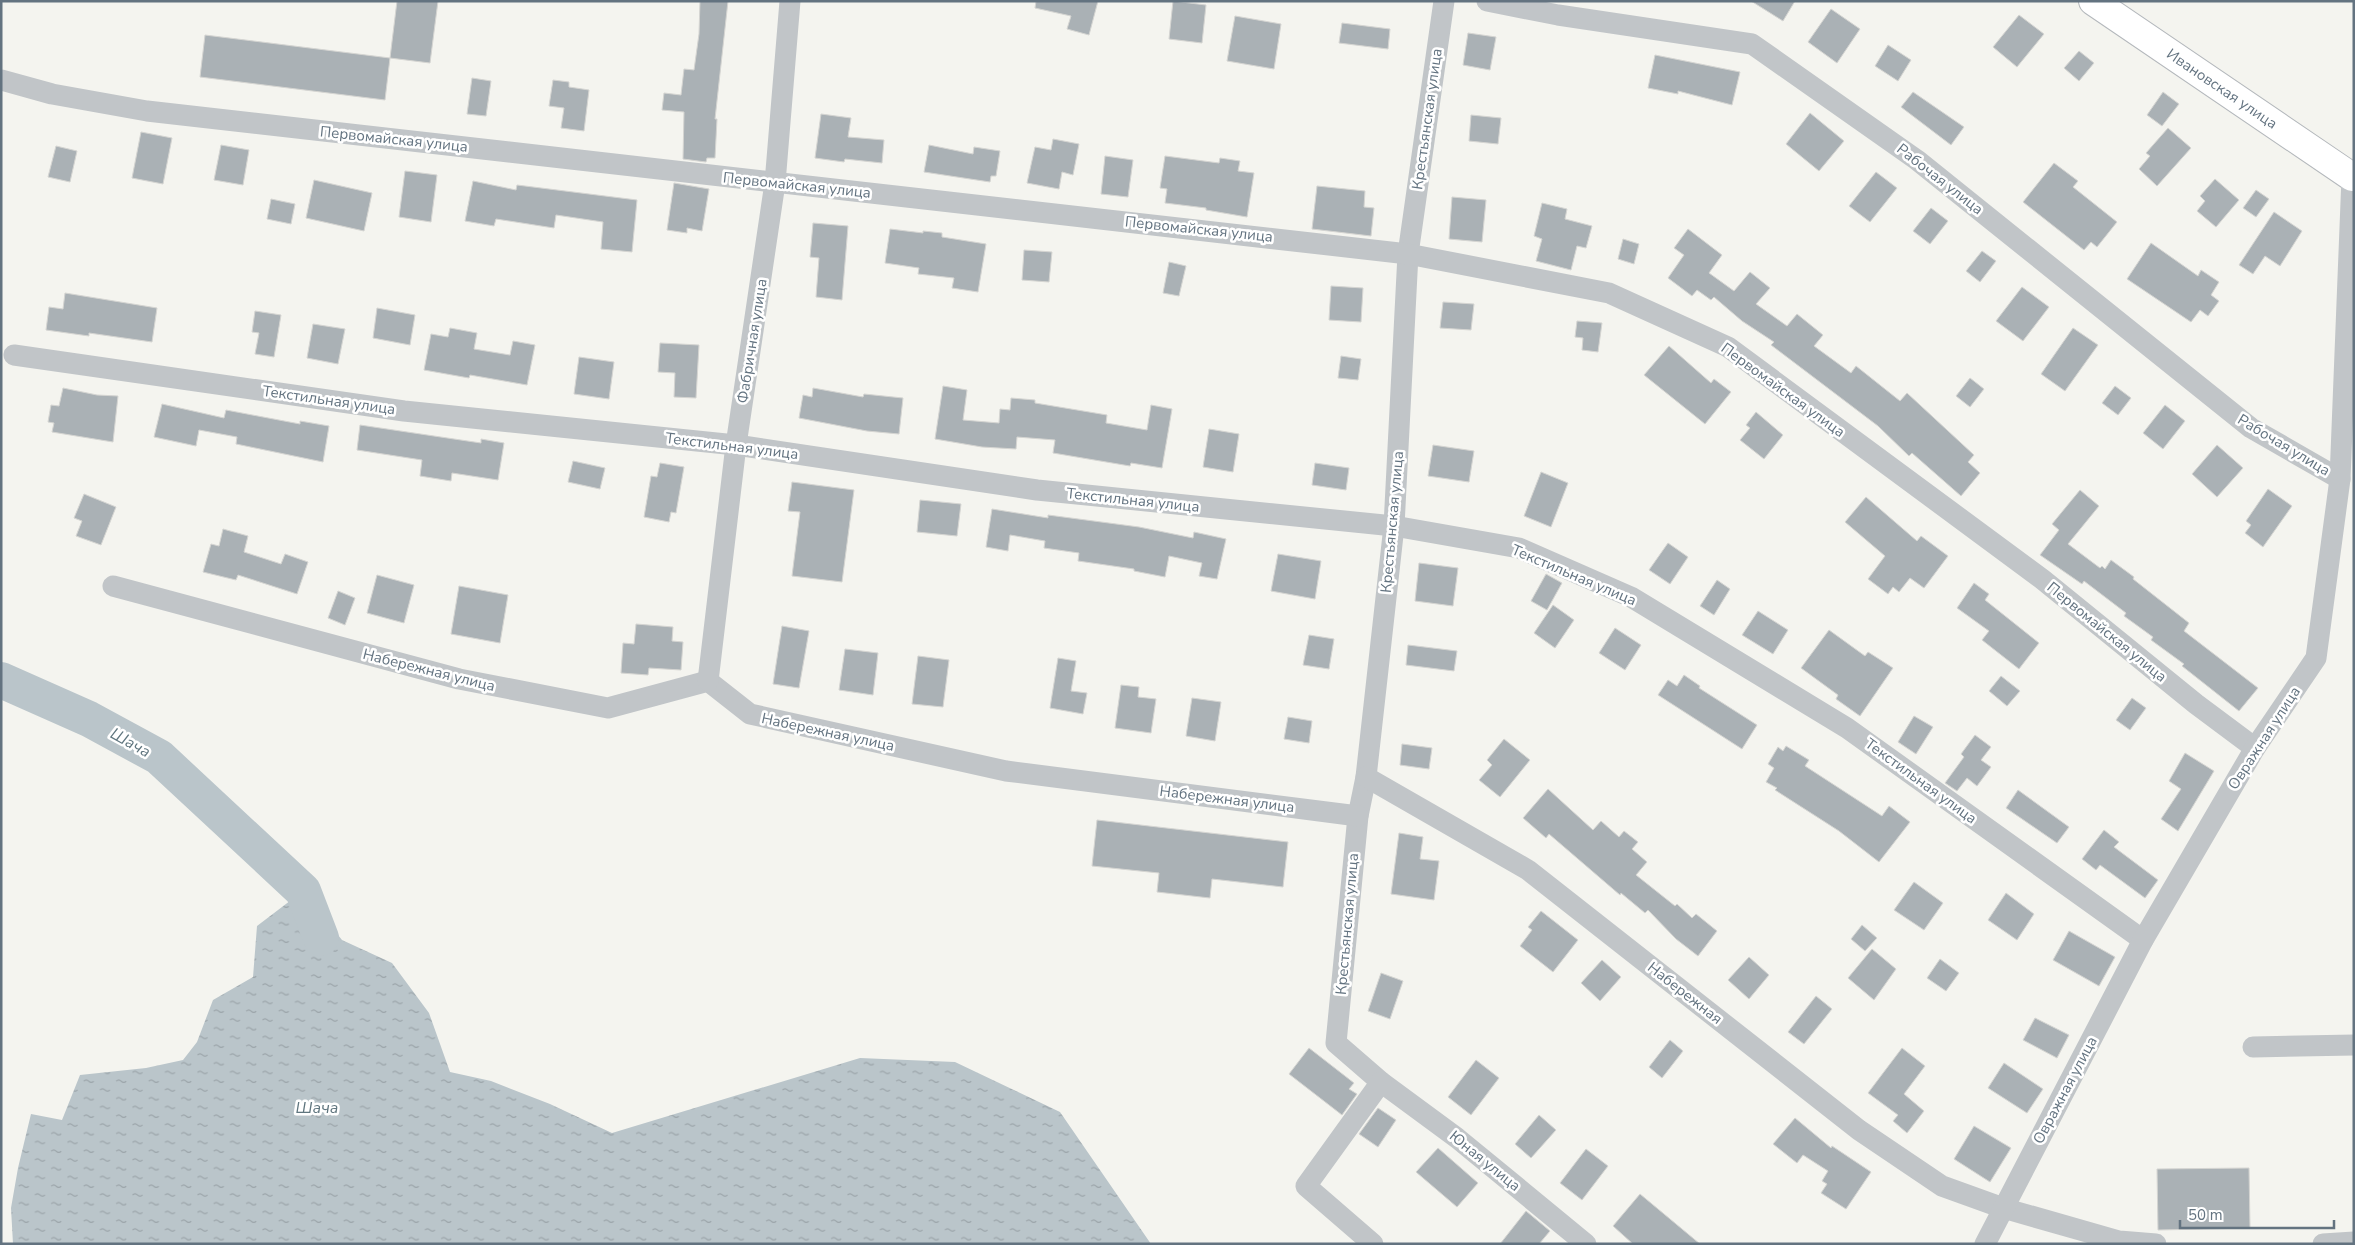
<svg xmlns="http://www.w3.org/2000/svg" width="2355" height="1245" font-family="'Nunito Sans',sans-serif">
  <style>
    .water { fill: url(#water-ripples) }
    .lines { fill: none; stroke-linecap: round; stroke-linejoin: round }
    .river { stroke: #bac5ca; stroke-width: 36 }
    .building { fill: #aab1b5; stroke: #d5d5d2 }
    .secondary-casing { stroke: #b4b8bc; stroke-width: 30 }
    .street { stroke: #c1c5c8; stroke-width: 21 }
    .secondary { stroke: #fff; stroke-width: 28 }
    .labels { text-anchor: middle; stroke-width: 5; stroke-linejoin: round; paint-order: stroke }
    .street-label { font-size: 15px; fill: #637380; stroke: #fff }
    .water-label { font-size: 16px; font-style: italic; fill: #5f757e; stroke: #fff }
  </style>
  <defs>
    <pattern id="water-ripples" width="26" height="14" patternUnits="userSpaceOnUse" patternTransform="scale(1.25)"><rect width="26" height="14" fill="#bac5ca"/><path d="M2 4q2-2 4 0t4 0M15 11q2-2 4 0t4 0" fill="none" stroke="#9ba4a9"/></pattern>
  </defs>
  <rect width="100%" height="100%" fill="#f4f4ef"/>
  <!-- water -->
  <polygon class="water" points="303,891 342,940 392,963 429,1013 450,1072 491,1081 550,1104 612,1133 860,1058 955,1062 1060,1112 1151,1244 13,1244 11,1208 18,1168 31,1114 62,1120 80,1075 146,1068 183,1060 197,1042 213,1000 253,977 257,926"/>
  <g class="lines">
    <!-- river -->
    <polyline class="river" points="1,680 89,719 159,757 303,891 321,938"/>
  </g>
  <!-- building -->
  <g class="building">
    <polygon points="397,1 438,1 430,63 390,58"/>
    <polygon points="700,1 728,1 715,119 717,119 715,158 707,158 706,162 683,159 684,112 662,110 664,93 681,95 684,69 694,70 699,34"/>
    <polygon points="1036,1 1098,1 1089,35 1067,29 1071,16 1035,8"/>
    <polygon points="1173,1 1206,5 1202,43 1169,39"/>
    <polygon points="1751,1 1795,1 1783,21"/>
    <polygon points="1831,9 1860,29 1837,63 1808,42"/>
    <polygon points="2019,15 2044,34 2017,67 1993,47"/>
    <polygon points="1235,16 1281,24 1274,69 1227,61"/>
    <polygon points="1342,23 1390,29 1388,49 1339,43"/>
    <polygon points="1468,33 1496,37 1490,70 1463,65"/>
    <polygon points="205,35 390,58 385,100 200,77"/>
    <polygon points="1888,45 1911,60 1898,81 1875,66"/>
    <polygon points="2079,51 2094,63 2079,81 2064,68"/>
    <polygon points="1655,55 1740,72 1732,105 1678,91 1678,94 1648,88"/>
    <polygon points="472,78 491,81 486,116 467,114"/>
    <polygon points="553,80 569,82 569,87 589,90 584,131 561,128 564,108 549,106"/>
    <polygon points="1913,92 1964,127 1951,145 1901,107"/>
    <polygon points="2163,92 2179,104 2162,126 2147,115"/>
    <polygon points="1810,113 1844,141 1819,171 1786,144"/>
    <polygon points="821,114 851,118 848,137 884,140 882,163 845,159 844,162 815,158"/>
    <polygon points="1471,115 1501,118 1498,144 1469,141"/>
    <polygon points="2168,128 2191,148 2157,186 2139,169 2150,156 2146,153"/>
    <polygon points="141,132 172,138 163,184 132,178"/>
    <polygon points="1053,139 1079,144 1073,175 1062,172 1059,189 1027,183 1035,147 1051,150"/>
    <polygon points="221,145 249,150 243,185 214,180"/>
    <polygon points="929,145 973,154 974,147 1000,151 996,176 991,176 990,182 924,172"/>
    <polygon points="56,146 77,151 70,182 48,177"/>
    <polygon points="1105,156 1133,160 1128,197 1101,194"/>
    <polygon points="1165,156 1219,163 1220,158 1240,161 1238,171 1254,173 1247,217 1206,210 1206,208 1165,203 1167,189 1160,188"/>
    <polygon points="2054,163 2078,181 2073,187 2117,222 2097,247 2091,242 2084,250 2023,202"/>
    <polygon points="405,171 437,175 431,222 399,217"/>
    <polygon points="1876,172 1897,188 1870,222 1849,206"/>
    <polygon points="2215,179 2239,200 2216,227 2197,211 2205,201 2200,196"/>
    <polygon points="314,180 372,193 364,231 306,218"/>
    <polygon points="473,181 516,190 517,185 637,200 632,252 601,249 603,222 556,215 554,228 496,219 494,226 465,221"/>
    <polygon points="674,183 709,189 702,231 687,228 687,233 667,230"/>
    <polygon points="1317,186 1365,191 1364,207 1374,208 1371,236 1312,229"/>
    <polygon points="2256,190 2269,199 2256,217 2243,208"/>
    <polygon points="1452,197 1486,200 1482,242 1449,239"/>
    <polygon points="271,199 295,204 291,224 267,219"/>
    <polygon points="1542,203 1567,209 1565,219 1592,226 1586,248 1577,246 1571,270 1536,261 1542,239 1534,236"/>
    <polygon points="1931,208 1948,221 1930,244 1913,231"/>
    <polygon points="2274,212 2302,231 2280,266 2265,256 2253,274 2239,265"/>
    <polygon points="813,223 848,226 842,300 816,297 819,258 810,257"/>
    <polygon points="890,229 923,233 923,231 942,233 942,237 986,244 978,292 952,288 954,278 918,274 919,268 885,263"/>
    <polygon points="1688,229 1722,255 1709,273 1734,291 1750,272 1770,288 1756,304 1787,326 1797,314 1823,335 1814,346 1851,373 1856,366 1900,401 1907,393 1974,455 1968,462 1980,473 1961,496 1912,453 1909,456 1878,426 1771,345 1774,342 1742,321 1714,297 1711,300 1697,290 1692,296 1668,278 1684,255 1674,248"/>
    <polygon points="1623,239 1639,244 1634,264 1618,259"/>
    <polygon points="2151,243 2198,276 2201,270 2219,282 2211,295 2219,301 2208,316 2200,310 2191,322 2127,279"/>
    <polygon points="1024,250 1052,252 1049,282 1022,280"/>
    <polygon points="1982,251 1996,261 1980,282 1966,271"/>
    <polygon points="1169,262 1186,266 1179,296 1163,293"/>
    <polygon points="1331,286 1363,288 1361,322 1329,320"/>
    <polygon points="2022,287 2049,307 2023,341 1996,321"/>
    <polygon points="65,293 157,308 152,342 89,333 89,336 46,330 49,307 63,309"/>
    <polygon points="1443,302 1474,304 1471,330 1440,328"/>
    <polygon points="377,308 415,315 410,345 373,338"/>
    <polygon points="255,311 281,315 274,357 255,354 259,333 252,332"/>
    <polygon points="1577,321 1602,323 1598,352 1582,350 1583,338 1575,337"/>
    <polygon points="313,324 345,329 338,364 307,358"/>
    <polygon points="450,328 477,333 474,349 510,355 513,341 535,345 527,385 470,375 469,378 424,370 431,334 448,337"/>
    <polygon points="2073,328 2098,345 2065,391 2041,374"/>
    <polygon points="660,343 699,345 696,398 674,397 675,373 658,372"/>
    <polygon points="1669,346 1711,383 1714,379 1731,392 1705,424 1644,375"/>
    <polygon points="1341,356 1361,359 1358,380 1338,378"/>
    <polygon points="579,357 614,362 609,399 574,394"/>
    <polygon points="1970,378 1984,389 1970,407 1956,396"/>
    <polygon points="943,386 967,390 963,420 999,423 1000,409 1010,410 1011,398 1035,400 1035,403 1107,415 1106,423 1147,430 1151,405 1172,409 1162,468 1131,463 1130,466 1053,453 1055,440 1017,437 1016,449 982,447 935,439"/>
    <polygon points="2115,386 2131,398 2118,415 2102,403"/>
    <polygon points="63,388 97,395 118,396 113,442 52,432 54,423 48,422 51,405 59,406"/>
    <polygon points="813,388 863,397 864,394 903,398 899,434 867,431 799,418 803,395 812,397"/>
    <polygon points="162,404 224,418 226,410 300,424 300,421 329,426 323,462 236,444 237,437 199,430 196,446 154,437"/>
    <polygon points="2165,405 2185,421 2163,449 2143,433"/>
    <polygon points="1756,412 1783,435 1764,459 1740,440 1750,428 1746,425"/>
    <polygon points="360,425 481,443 481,439 504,443 498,480 452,473 451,481 420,476 422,460 357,450"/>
    <polygon points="1209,429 1239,434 1233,472 1203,467"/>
    <polygon points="1433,445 1474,451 1469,482 1428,476"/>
    <polygon points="2217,445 2243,468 2217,497 2192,474"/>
    <polygon points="573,461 605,468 600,489 568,482"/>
    <polygon points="660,463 684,467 676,513 671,512 669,522 644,517 651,476 657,477"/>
    <polygon points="1315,463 1349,468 1346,490 1312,485"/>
    <polygon points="1541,472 1568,483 1551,527 1524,516"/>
    <polygon points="792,482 854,490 842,582 792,576 800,512 788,511"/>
    <polygon points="2268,489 2292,506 2263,547 2245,533 2251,525 2246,521"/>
    <polygon points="2080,490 2099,506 2068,544 2100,568 2102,566 2105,569 2111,560 2134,577 2133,579 2189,623 2184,631 2258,688 2239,711 2182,666 2184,664 2151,640 2153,637 2124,616 2126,613 2084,581 2082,584 2040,555 2059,530 2052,524"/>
    <polygon points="84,494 116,507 101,545 76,536 82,521 74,518"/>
    <polygon points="1866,497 1917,541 1921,536 1948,556 1924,588 1910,578 1899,592 1893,587 1888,594 1868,579 1885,556 1845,522"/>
    <polygon points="920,500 961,504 957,536 917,532"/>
    <polygon points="992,509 1048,518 1048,515 1139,527 1193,538 1194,532 1226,539 1217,579 1199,576 1202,563 1169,556 1165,577 1134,571 1134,569 1078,561 1079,553 1044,548 1045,541 1010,535 1008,551 986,547"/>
    <polygon points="223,529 248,536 244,552 281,564 285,554 308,562 297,594 238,575 236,580 203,572 211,544 219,546"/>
    <polygon points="1668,543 1688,557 1670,584 1649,570"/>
    <polygon points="1278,554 1321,561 1315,599 1271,591"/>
    <polygon points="1419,563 1458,568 1453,606 1415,601"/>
    <polygon points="1546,574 1562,583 1547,610 1531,601"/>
    <polygon points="377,575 414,585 404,623 367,613"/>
    <polygon points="1717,580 1730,589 1714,615 1700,606"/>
    <polygon points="1974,583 1989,594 1985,600 2039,643 2019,669 1982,640 1989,631 1957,608"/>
    <polygon points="459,586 508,595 500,643 451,634"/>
    <polygon points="338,591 355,598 345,625 328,618"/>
    <polygon points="1553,605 1574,620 1555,648 1534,633"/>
    <polygon points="1758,611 1788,630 1773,654 1742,635"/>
    <polygon points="636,624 673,627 672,641 683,642 681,670 649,668 648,675 621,673 623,643 634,644"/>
    <polygon points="782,626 809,631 799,688 773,684"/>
    <polygon points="1615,628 1641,645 1625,670 1599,653"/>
    <polygon points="1829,630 1865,656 1868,652 1893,668 1860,716 1836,699 1838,695 1801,668"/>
    <polygon points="1309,635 1334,639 1329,669 1303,665"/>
    <polygon points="1408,645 1457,651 1454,671 1406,665"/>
    <polygon points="845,649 878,653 873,695 839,690"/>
    <polygon points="918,656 949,660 943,707 912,704"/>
    <polygon points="1058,658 1076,661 1071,691 1087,693 1083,714 1050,708"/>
    <polygon points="1684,675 1700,686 1699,688 1757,725 1742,749 1658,695 1668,680 1677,686"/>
    <polygon points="2001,676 2020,691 2007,706 1989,691"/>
    <polygon points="1121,685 1139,687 1138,697 1156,699 1151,733 1115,728"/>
    <polygon points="1192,698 1221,702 1215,741 1186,736"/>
    <polygon points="2132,698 2146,708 2130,730 2116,720"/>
    <polygon points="1914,716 1933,727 1916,754 1898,742"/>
    <polygon points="1288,717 1312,721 1309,743 1284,739"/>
    <polygon points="1975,735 1991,747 1981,760 1991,767 1977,786 1967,778 1957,791 1945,783 1964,757 1961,754"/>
    <polygon points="1504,739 1530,760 1500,797 1479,780 1492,765 1487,760"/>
    <polygon points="1402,744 1432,748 1429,769 1400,765"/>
    <polygon points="1786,746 1809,760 1805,766 1882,816 1889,806 1910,822 1879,862 1839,831 1775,790 1777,788 1766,782 1774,768 1768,764 1778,747 1783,751"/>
    <polygon points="2185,753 2214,771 2178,831 2161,819 2181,789 2169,781"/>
    <polygon points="1548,789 1593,830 1601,821 1619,837 1624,831 1638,842 1632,849 1647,862 1636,875 1675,906 1677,904 1692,918 1696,914 1717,931 1698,956 1676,939 1648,910 1645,913 1621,893 1620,895 1549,834 1546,838 1523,818"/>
    <polygon points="2018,790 2069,827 2057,843 2006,808"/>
    <polygon points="1097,820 1288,842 1283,887 1212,879 1210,898 1157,892 1159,873 1092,866"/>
    <polygon points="2104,830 2119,842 2114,847 2158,880 2145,898 2100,865 2096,870 2082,859"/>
    <polygon points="1399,833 1423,837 1420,859 1439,861 1434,900 1391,894"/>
    <polygon points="1914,882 1943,903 1924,930 1894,910"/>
    <polygon points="2006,893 2034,914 2017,940 1988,920"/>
    <polygon points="1541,911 1578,940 1553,972 1520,946 1532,930 1528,927"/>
    <polygon points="1862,925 1877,938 1865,951 1851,939"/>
    <polygon points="2069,931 2115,957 2099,986 2053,960"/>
    <polygon points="1872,949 1896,969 1874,1000 1848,978"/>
    <polygon points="1749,957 1769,975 1749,999 1728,980"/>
    <polygon points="1940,959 1959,973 1946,991 1927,978"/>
    <polygon points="1602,960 1621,977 1600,1001 1581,983"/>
    <polygon points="1381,973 1403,981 1390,1019 1368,1011"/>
    <polygon points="1816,996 1832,1009 1804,1044 1788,1032"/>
    <polygon points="2035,1018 2069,1035 2057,1058 2023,1040"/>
    <polygon points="1670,1040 1683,1051 1662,1078 1649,1067"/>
    <polygon points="1309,1048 1354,1083 1349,1089 1357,1094 1342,1115 1289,1074"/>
    <polygon points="1902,1048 1925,1066 1904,1094 1924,1111 1907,1133 1893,1121 1898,1115 1868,1093"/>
    <polygon points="1476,1060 1499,1078 1471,1115 1448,1097"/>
    <polygon points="2004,1063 2043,1089 2027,1113 1988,1088"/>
    <polygon points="1378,1108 1396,1120 1378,1147 1359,1134"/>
    <polygon points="1539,1115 1556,1130 1531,1158 1515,1144"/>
    <polygon points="1795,1118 1831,1148 1832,1146 1871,1172 1846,1209 1821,1193 1827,1184 1822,1181 1828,1171 1803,1155 1797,1163 1773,1144"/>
    <polygon points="1974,1126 2011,1148 1990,1182 1954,1159"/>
    <polygon points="1438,1148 1478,1183 1457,1207 1416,1172"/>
    <polygon points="1586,1149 1608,1166 1582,1200 1560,1183"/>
    <polygon points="2249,1168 2250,1228 2158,1230 2157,1169"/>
    <polygon points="1640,1194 1700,1244 1633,1244 1613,1226"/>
    <polygon points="1526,1211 1550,1231 1539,1244 1500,1244"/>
  </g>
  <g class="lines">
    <!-- secondary casing -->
    <g class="secondary-casing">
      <g id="secondary">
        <path id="s1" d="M2093,1l259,176"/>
      </g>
    </g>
    <!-- street -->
    <g class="street">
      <polyline points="1444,1 1408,254 1394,526 1366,777 1358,816 1336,1043 1381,1082 1457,1138 1586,1244"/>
      <polyline points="1487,1 1558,15 1752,44 1917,160 2251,428 2340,479"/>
      <polyline points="1,80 52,94 147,111 1408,254 1609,293 1728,347 2042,579 2196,704 2255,748"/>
      <polyline points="14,355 404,411 736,445 1037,490 1394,526 1519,548 1631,597 1847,728 2143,940"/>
      <polyline points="113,586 459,679 608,708 708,681 750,714 1006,771 1358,816"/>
      <polyline points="708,681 736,445 775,183 790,1"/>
      <polyline points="1366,777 1528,870 1859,1130 1942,1186 2003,1208 2119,1241 2156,1244"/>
      <polyline points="2253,1047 2354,1045"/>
      <polyline points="1373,1244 1306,1186 1381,1082"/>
      <polyline points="1985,1244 2143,940 2255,748 2316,658 2340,479 2352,177 2354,177"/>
      <polyline points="2323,1244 2354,1242"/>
    </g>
    <!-- secondary -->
    <use href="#secondary" class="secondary"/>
  </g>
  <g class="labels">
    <!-- street labels -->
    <g class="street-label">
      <text dy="5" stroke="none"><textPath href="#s1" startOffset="156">Ивановская улица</textPath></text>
      <text transform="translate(1427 119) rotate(-82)" y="5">Крестьянская улица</text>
      <text transform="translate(394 139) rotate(6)" y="5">Первомайская улица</text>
      <text transform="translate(1940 179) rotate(38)" y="5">Рабочая улица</text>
      <text transform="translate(797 185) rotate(6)" y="5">Первомайская улица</text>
      <text transform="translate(1199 229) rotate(6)" y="5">Первомайская улица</text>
      <text transform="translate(752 341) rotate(-81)" y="5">Фабричная улица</text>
      <text transform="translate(1783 390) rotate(36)" y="5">Первомайская улица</text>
      <text transform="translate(329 400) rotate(8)" y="5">Текстильная улица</text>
      <text transform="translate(2284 445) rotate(31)" y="5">Рабочая улица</text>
      <text transform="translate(732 446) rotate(7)" y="5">Текстильная улица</text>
      <text transform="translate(1133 500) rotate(6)" y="5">Текстильная улица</text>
      <text transform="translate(1392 522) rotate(-85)" y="5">Крестьянская улица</text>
      <text transform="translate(1574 575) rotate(23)" y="5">Текстильная улица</text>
      <text transform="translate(2107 632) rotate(39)" y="5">Первомайская улица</text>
      <text transform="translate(429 670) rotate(14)" y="5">Набережная улица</text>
      <text transform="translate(828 732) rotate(12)" y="5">Набережная улица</text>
      <text transform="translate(2264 738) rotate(-57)" y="5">Овражная улица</text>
      <text transform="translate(1921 781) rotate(36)" y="5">Текстильная улица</text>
      <text transform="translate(1227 799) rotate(7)" y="5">Набережная улица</text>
      <text transform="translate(1347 924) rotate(-85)" y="5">Крестьянская улица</text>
      <text transform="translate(1685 993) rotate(38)" y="5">Набережная</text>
      <text transform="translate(2065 1090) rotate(-62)" y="5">Овражная улица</text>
      <text transform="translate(1485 1161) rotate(39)" y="5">Юная улица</text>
    </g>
    <!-- water labels -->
    <g class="water-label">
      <text transform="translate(131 742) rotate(29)" y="6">Шача</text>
      <text x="317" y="1113">Шача</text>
    </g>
  </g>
  <!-- border -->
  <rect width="2355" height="1245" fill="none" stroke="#637380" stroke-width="5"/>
  <!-- scale -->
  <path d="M2180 1220v8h154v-8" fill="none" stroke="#637380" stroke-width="2.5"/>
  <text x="2188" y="1220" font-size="15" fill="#637380" stroke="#ffffff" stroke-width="4" paint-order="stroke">50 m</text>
</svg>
